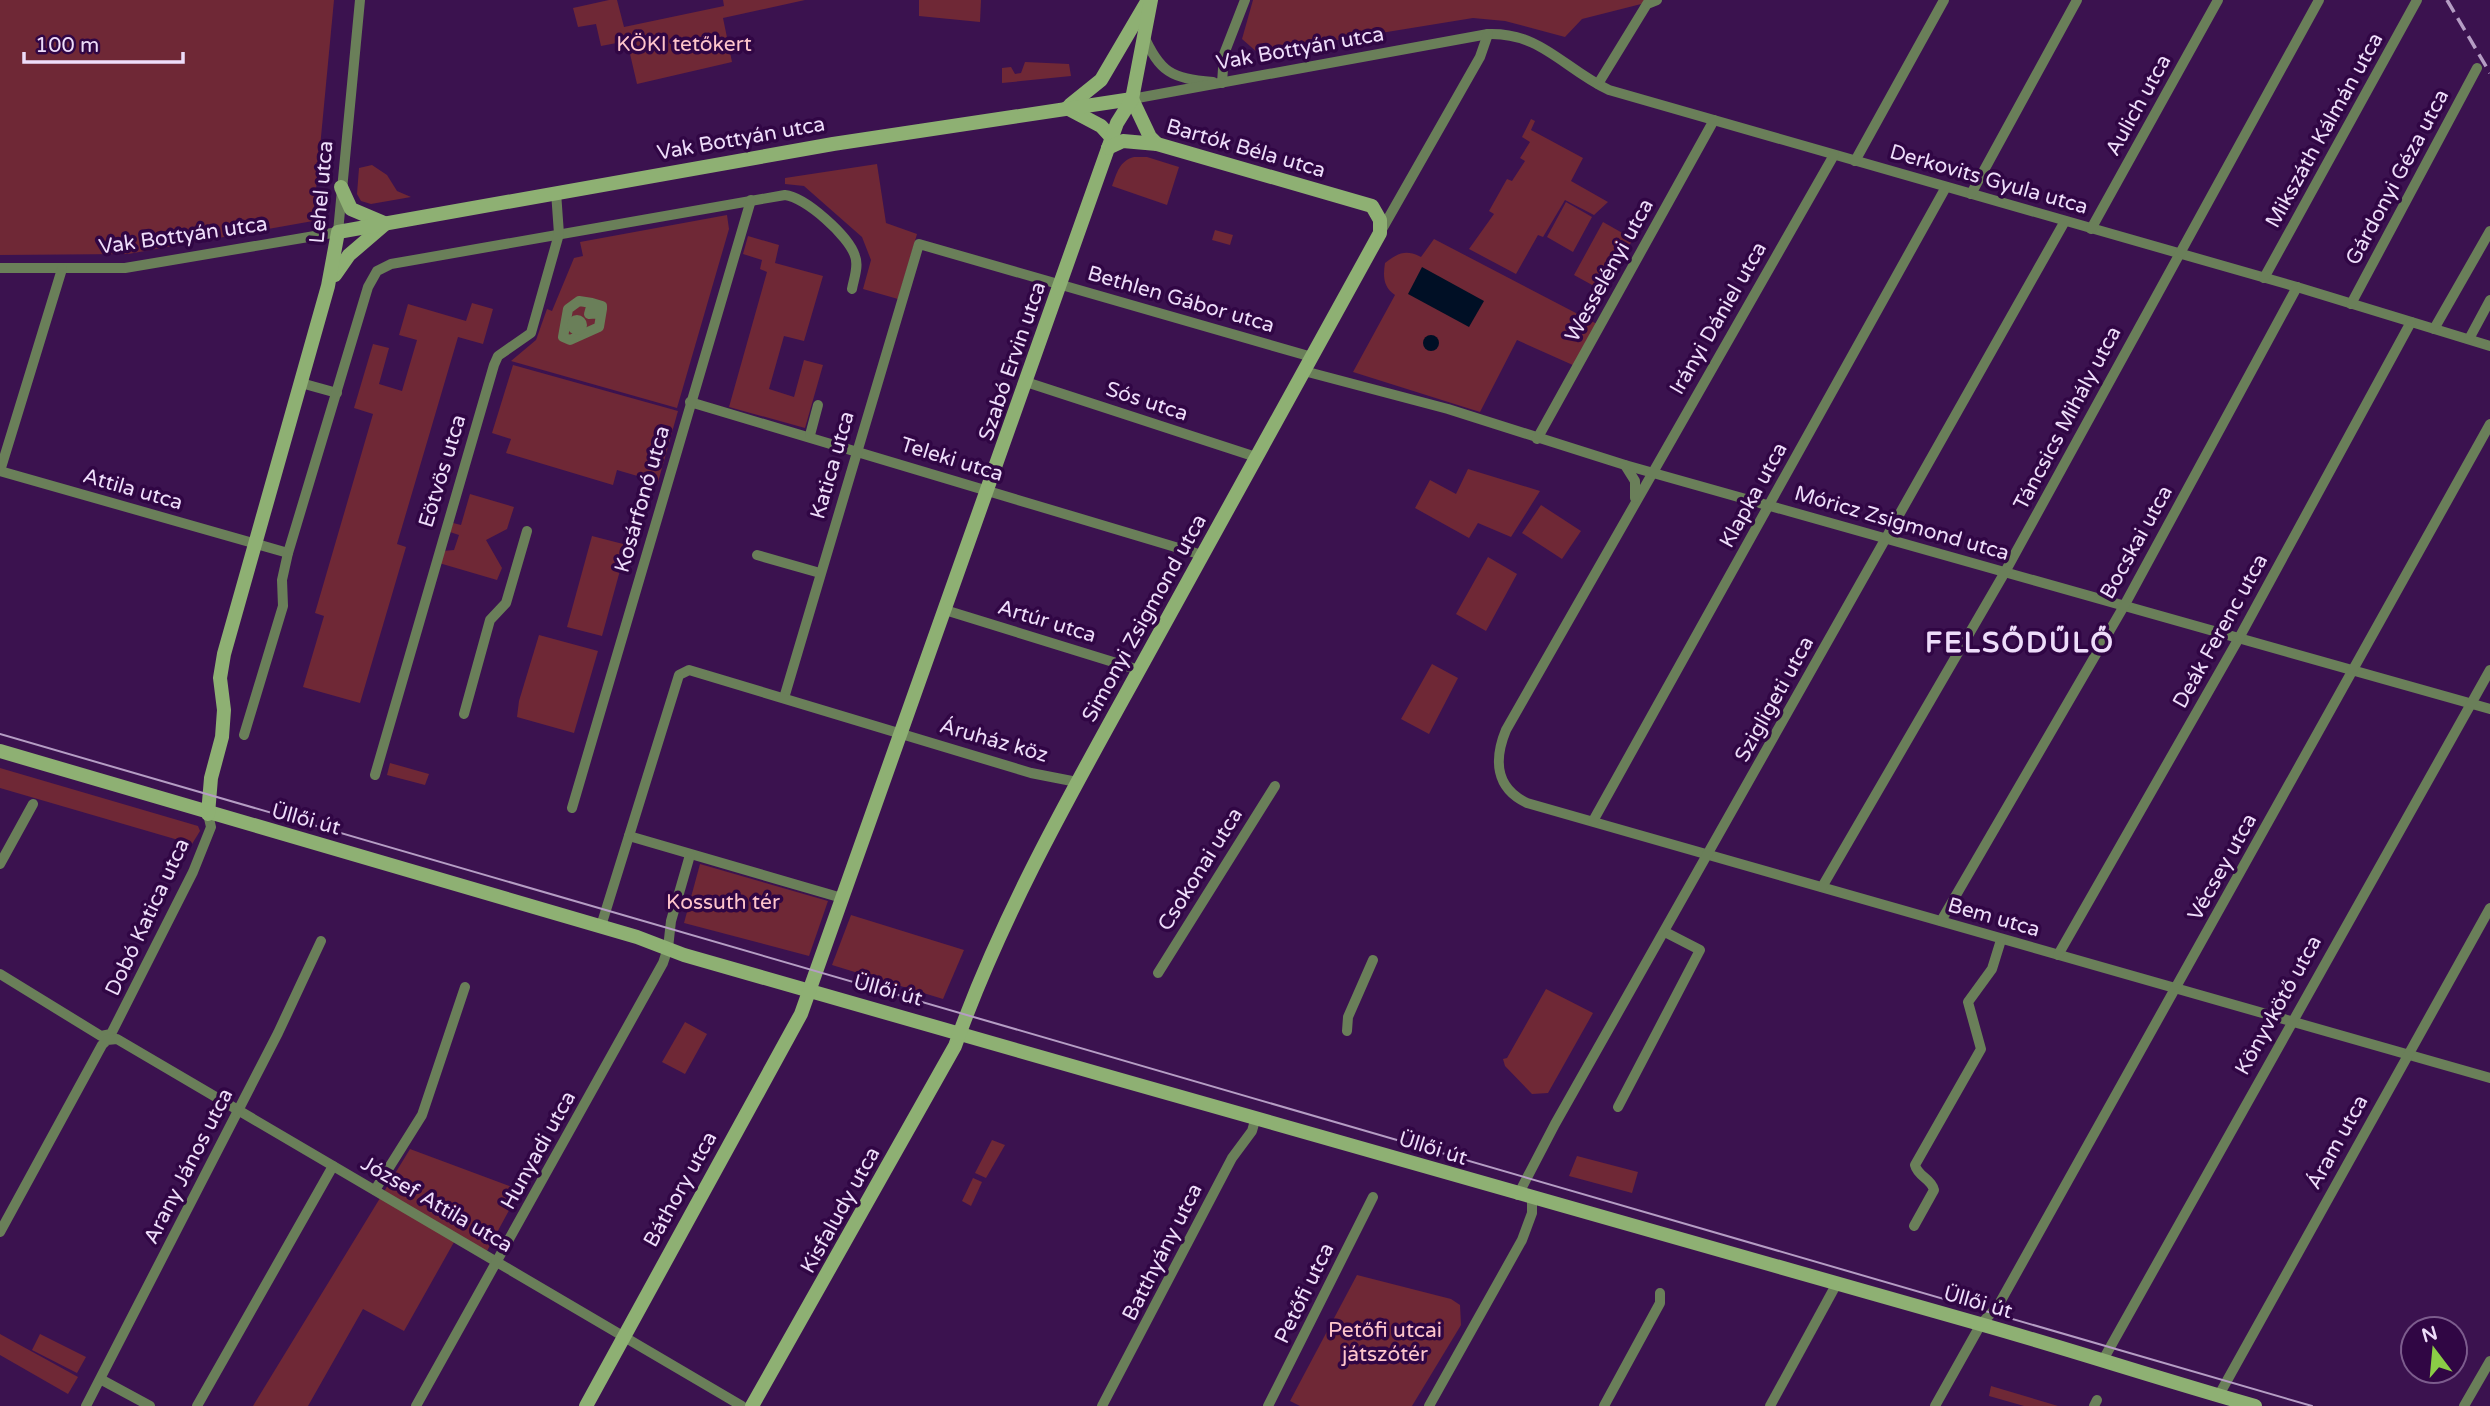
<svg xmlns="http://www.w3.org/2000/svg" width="2490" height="1406" font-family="'Varela Round',sans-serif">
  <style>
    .green { fill: #6f2836 }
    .water { fill: #000f25 }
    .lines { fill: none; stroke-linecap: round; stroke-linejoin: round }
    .street { stroke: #6a7f59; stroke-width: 10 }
    .secondary { stroke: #8eb073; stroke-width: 14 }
    .tram { stroke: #b59dc4; stroke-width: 2 }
    .rail { stroke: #b59dc4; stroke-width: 3.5; stroke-dasharray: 14 7; stroke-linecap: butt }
    .labels { text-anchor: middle; stroke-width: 7; stroke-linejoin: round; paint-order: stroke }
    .park-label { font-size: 21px; fill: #fec5cb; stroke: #300644 }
    .street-label { font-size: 21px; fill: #eeddfa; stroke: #300644 }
    .district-label { font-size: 28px; font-weight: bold; letter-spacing: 2px; fill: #eeddfa; stroke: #300644 }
  </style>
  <rect width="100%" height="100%" fill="#3b124f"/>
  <!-- green -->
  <g class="green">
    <polygon points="0,0 334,0 313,221 128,254 0,255"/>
    <polygon points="609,0 617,0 624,27 724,6 723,0 805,0 723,18 732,62 637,84 627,41 601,46 596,24 578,27 573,8"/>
    <polygon points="919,0 981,0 980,22 919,16"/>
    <polygon points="1253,0 1657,0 1582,19 1565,37 1505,21 1473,18 1258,53 1242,39"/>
    <polygon points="1025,62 1069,64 1071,76 1002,83 1002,68 1011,67 1015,74 1021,73"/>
    <polygon points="1531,119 1535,121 1531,130 1583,158 1571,181 1608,202 1594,215 1565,200 1543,237 1538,235 1516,274 1469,249 1494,214 1489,211 1507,179 1512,181 1525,161 1520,158 1530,142 1522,137"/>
    <path d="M1134,157h13l32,10 -12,38 -55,-19c5,-13 7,-25 22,-29z"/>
    <polygon points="877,164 886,223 917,234 898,299 863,289 871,260 862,237 804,186 785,184 785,178"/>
    <polygon points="372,165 387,175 397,191 411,197 371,204 361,201 357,194 359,168"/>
    <polygon points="1566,202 1592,217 1573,252 1547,237"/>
    <polygon points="727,215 729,229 677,408 511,361 536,340 547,309 552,311 574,258 583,256 580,242"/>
    <polygon points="1603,222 1633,239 1603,291 1574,275"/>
    <polygon points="1215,230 1233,235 1230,245 1212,240"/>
    <polygon points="748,236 779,245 775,263 823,276 804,341 784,336 769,389 794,397 804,360 823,365 805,428 729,407 767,272 760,269 762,260 743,254"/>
    <path d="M1434,239l163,85 -22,42 -58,-26 -37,72 -127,-40 42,-77c-12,-8 -12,-19 -10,-32 13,-10 21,-14 36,-6z"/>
    <polygon points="472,303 493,309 483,344 458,337 397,544 406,547 360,703 303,687 324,616 315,613 373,414 354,408 373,344 389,348 379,384 402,391 417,340 399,335 408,304 466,321"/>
    <polygon points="513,365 678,411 658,482 617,470 613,485 506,453 511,439 492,433"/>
    <polygon points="1468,469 1540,491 1511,537 1478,523 1469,538 1415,508 1430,480 1456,494"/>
    <polygon points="470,494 514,507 507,529 486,540 502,568 497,580 439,563 443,551 454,550 459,535 450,532 453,523 461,525"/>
    <polygon points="1541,505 1581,531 1562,559 1522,533"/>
    <polygon points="592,536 627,545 602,636 567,627"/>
    <polygon points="1488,557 1517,574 1486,631 1456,614"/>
    <polygon points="539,635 598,651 574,733 517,717 519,701"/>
    <polygon points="1432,664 1458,678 1429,734 1401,719"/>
    <polygon points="390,763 429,774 425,785 387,775"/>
    <polygon points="0,768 198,826 200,831 192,844 0,788"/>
    <polygon points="700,864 828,901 809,956 684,923"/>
    <polygon points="851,915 964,950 943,999 832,965"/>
    <polygon points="1546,989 1593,1013 1548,1093 1532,1094 1505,1066 1503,1059 1507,1058"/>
    <polygon points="685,1022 707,1034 685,1074 662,1062"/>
    <polygon points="992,1140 1005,1145 986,1178 975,1173"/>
    <polygon points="410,1149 520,1190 487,1251 458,1235 404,1331 363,1309 308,1406 253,1406"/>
    <polygon points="1577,1156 1638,1172 1632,1193 1569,1176"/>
    <polygon points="973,1178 982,1182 971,1206 962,1201"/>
    <polygon points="1357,1275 1451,1299 1460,1305 1461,1325 1412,1406 1300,1406 1290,1401"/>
    <polygon points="0,1334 78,1377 68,1394 0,1355"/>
    <polygon points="40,1334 86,1357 77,1373 32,1350"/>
    <polygon points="1991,1386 2058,1406 2024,1406 1989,1396"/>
  </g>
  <!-- water -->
  <g class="water">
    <polygon points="1422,267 1484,301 1469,327 1408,294"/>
    <circle cx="1431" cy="343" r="8"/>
  </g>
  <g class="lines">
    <!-- street -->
    <g class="street">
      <path d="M1143,34c17,39 28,44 70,48"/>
      <polyline points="1222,83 1224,54 1245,0"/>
      <polyline points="1598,84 1647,4 1657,0"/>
      <path d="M1132,99l356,-65c53,-2 76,35 121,56l688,197 193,59"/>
      <path d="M1834,155l-328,575c-12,29 -11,58 21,73l963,275"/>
      <polyline points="1855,161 1944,0"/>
      <polyline points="1971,194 2077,0"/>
      <polyline points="2091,229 2218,0"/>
      <polyline points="1381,231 1480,57 1488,34"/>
      <polyline points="0,268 125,268 338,232 360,0"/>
      <polyline points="62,269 0,471 288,553"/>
      <polyline points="2264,278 2417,0"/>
      <polyline points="592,303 579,301 568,309 563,337 570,340 599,327 602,309 602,306 592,303 589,314 601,313"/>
      <polyline points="2351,304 2477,68"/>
      <circle cx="577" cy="325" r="5"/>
      <polyline points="2434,329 2490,231"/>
      <polyline points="2469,339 2490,300"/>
      <polyline points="1304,371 1448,409 1625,465 2490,709"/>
      <polyline points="1026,382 1256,457"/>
      <polyline points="301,383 337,393"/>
      <polyline points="690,402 1202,555"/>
      <polyline points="810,435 818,405"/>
      <polyline points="1537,439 1714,120"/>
      <polyline points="1625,465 1635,481 1635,498"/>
      <polyline points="757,555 820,573"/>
      <polyline points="945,610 1139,670"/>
      <polyline points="784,698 919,244 1312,357"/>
      <polyline points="464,714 490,620 506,603 527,531"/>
      <path d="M244,735l39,-129 -1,-26 6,-27 80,-266 9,-16 14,-7 394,-69c20,2 64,41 70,61 4,10 -1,22 -3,33"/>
      <polyline points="375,775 494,365 498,356 531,333 559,234 556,192"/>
      <polyline points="572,808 751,200"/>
      <polyline points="1593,821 1946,187"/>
      <polyline points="629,836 842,898"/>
      <polyline points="0,864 33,804"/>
      <polyline points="1822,887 2005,572 2319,0"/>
      <polyline points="1941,921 2124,606 2297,287"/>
      <polyline points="601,926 679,675 689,670 1031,773 1077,782"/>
      <polyline points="2058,955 2239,638 2411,322"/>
      <polyline points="1158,973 1275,786"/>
      <polyline points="0,974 101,1036 111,1034 193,872 211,827 208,814"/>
      <polyline points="1347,1031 1348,1017 1373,960"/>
      <polyline points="1618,1107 1700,950 1665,932"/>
      <polyline points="375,1190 422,1115 465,987"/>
      <polyline points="1518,1195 1555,1124 2065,221"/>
      <path d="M1914,1226l20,-36c-3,-12 -16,-13 -19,-25l66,-116 -13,-47 24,-33 9,-29"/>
      <polyline points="0,1232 102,1045 107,1040 117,1039 742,1406"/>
      <polyline points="2103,1360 2490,670"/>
      <polyline points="102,1380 150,1406"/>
      <polyline points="2219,1395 2490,908"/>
      <polyline points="86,1406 278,1033 321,941"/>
      <polyline points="197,1406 333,1166"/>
      <polyline points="416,1406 663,963 668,948 671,921 690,855"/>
      <polyline points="1102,1406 1232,1158 1252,1131 1256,1117"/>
      <polyline points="1268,1406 1373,1197"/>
      <polyline points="1429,1406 1522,1240 1532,1213 1532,1199"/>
      <polyline points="1604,1406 1660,1303 1660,1293"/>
      <polyline points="1770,1406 1836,1285"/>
      <polyline points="1935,1406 1981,1324 1998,1306 2490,424"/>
      <polyline points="2094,1406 2097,1400"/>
      <polyline points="2464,1406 2490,1361"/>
    </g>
    <!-- secondary -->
    <g class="secondary">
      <polyline points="1132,99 1150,137 1157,144"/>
      <polyline points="1070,105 1101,80 1148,0"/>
      <polyline points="1067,108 1101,126 1112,138"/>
      <polyline points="341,187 351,209 384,223"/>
      <polyline points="335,275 349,255 384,225"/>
      <path d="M0,751l637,186 47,18c432,123 863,248 1296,369 92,26 183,56 275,82"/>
      <polyline points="208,814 211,778 222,737 224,710 220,678 224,654 328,286 338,232 833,144 1132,99"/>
      <polyline points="586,1406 801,1014 1117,123 1132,99 1151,0"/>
      <path d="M752,1406l203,-360c48,-135 120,-260 189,-385 79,-143 157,-285 236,-428v-13l-8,-14 -215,-62 -34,-3 -15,7"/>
    </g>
    <!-- tram -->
    <polyline class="tram" points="0,734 2312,1406"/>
    <!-- rail -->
    <polyline class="rail" points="2447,0 2490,73"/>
  </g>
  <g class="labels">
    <!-- park labels -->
    <g class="park-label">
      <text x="684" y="51">KÖKI tetőkert</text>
      <text x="723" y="909">Kossuth tér</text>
      <text x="1385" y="1337">Petőfi utcai<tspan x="1385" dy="24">játszótér</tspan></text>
    </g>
    <!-- street labels -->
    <g class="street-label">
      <text transform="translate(1300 48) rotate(-10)" y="7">Vak Bottyán utca</text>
      <text transform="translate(2138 105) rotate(-61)" y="7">Aulich utca</text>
      <text transform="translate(2324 130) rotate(-61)" y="7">Mikszáth Kálmán utca</text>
      <text transform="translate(741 138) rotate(-10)" y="7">Vak Bottyán utca</text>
      <text transform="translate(1246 148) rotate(16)" y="7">Bartók Béla utca</text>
      <text transform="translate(2397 177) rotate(-62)" y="7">Gárdonyi Géza utca</text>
      <text transform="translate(1989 179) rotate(16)" y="7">Derkovits Gyula utca</text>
      <text transform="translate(321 192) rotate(-85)" y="7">Lehel utca</text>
      <text transform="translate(183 235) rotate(-8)" y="7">Vak Bottyán utca</text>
      <text transform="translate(1609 270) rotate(-61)" y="7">Wesselényi utca</text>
      <text transform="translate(1181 299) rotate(16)" y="7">Bethlen Gábor utca</text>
      <text transform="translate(1718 318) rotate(-60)" y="7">Irányi Dániel utca</text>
      <text transform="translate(1012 361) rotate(-71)" y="7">Szabó Ervin utca</text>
      <text transform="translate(1147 401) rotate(18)" y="7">Sós utca</text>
      <text transform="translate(2067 418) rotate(-62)" y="7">Táncsics Mihály utca</text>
      <text transform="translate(952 459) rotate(17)" y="7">Teleki utca</text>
      <text transform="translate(832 465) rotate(-74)" y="7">Katica utca</text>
      <text transform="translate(442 471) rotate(-73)" y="7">Eötvös utca</text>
      <text transform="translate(133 489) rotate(16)" y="7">Attila utca</text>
      <text transform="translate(1753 495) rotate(-61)" y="7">Klapka utca</text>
      <text transform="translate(642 499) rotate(-74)" y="7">Kosárfonó utca</text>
      <text transform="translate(1902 523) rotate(16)" y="7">Móricz Zsigmond utca</text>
      <text transform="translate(2136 542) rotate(-61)" y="7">Bocskai utca</text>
      <text transform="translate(1144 618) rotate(-61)" y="7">Simonyi Zsigmond utca</text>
      <text transform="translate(1047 621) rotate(17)" y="7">Artúr utca</text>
      <text transform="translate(2220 631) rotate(-61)" y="7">Deák Ferenc utca</text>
      <text transform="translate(1774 699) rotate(-61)" y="7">Szigligeti utca</text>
      <text transform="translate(994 740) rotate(16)" y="7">Áruház köz</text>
      <text transform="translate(306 819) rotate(15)" y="7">Üllői út</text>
      <text transform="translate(2222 867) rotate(-61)" y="7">Vécsey utca</text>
      <text transform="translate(1200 869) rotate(-58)" y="7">Csokonai utca</text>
      <text transform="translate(147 917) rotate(-65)" y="7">Dobó Katica utca</text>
      <text transform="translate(1994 917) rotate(16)" y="7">Bem utca</text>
      <text transform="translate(888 990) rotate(15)" y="7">Üllői út</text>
      <text transform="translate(2278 1005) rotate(-61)" y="7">Könyvkötő utca</text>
      <text transform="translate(2337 1142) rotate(-61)" y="7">Áram utca</text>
      <text transform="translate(1433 1148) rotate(17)" y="7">Üllői út</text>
      <text transform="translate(538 1150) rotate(-61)" y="7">Hunyadi utca</text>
      <text transform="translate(188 1166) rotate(-63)" y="7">Arany János utca</text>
      <text transform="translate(680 1189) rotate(-61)" y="7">Báthory utca</text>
      <text transform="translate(437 1204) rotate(30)" y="7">József Attila utca</text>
      <text transform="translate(840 1210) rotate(-61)" y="7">Kisfaludy utca</text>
      <text transform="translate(1162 1252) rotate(-63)" y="7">Batthyány utca</text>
      <text transform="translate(1304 1293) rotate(-64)" y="7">Petőfi utca</text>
      <text transform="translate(1978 1302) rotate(16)" y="7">Üllői út</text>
    </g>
    <!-- district labels -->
    <g class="district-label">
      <text x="2020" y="652">FELSŐDŰLŐ</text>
    </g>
  </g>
  <!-- north arrow -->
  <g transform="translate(2434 1350) rotate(344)"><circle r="33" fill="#300644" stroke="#7c5c8d" stroke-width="2"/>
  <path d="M0-5L12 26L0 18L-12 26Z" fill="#8bce46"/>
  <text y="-10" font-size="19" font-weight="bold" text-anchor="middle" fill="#eeddfa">N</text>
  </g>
  <!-- scale -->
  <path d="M24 52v10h159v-10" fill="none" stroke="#eeddfa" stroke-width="3.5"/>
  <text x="35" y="52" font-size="21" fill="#eeddfa" stroke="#300644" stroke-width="5" paint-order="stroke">100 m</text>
</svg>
